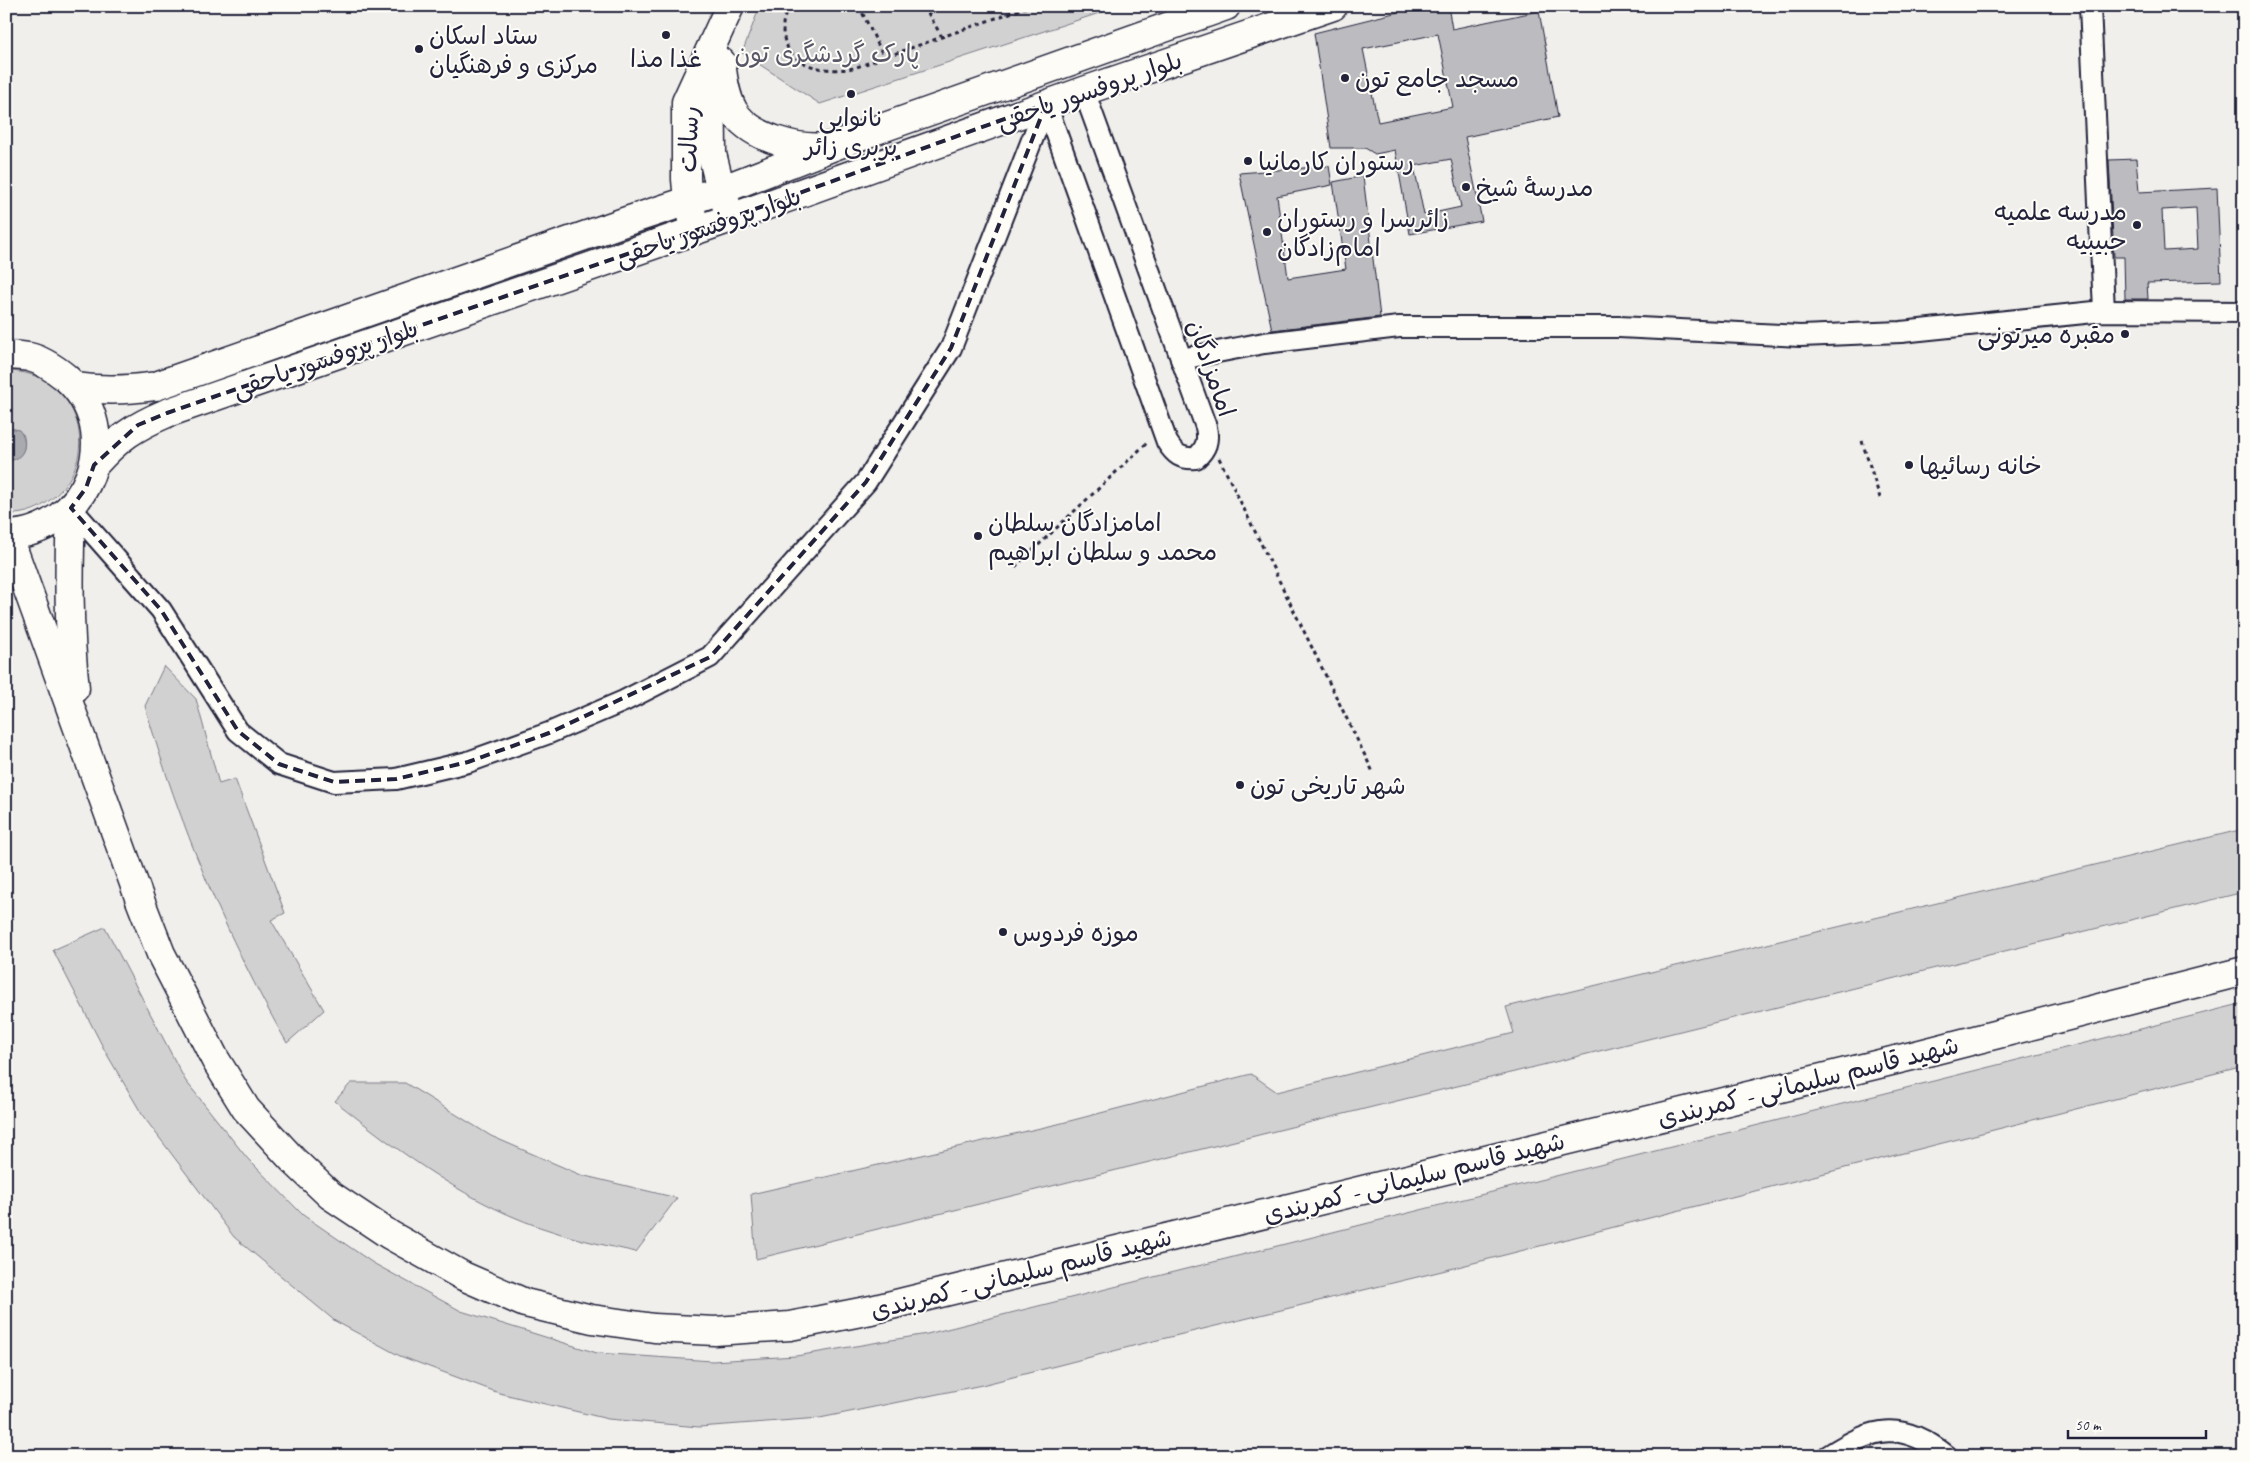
<svg xmlns="http://www.w3.org/2000/svg" width="2250" height="1462" font-family="Caveat,'Playpen Sans Arabic',sans-serif">
  <style>
    .green { fill: #d2d1d1; stroke: #7a7a86 }
    .water { fill: #a9a9b0; stroke: #737381 }
    .building { fill: #bcbcc0; stroke: #22223b; fill-rule: evenodd }
    .lines { fill: none; stroke-linecap: round; stroke-linejoin: round }
    .street-casing { stroke: #22223b; stroke-width: 24 }
    .secondary-casing { stroke: #22223b; stroke-width: 31 }
    .primary-casing { stroke: #22223b; stroke-width: 31 }
    .highway-casing { stroke: #22223b; stroke-width: 31 }
    .path { stroke: #22223b; stroke-width: 3; stroke-dasharray: 4 4; stroke-linecap: butt }
    .street { stroke: #fdfcf7; stroke-width: 20 }
    .secondary { stroke: #fdfcf7; stroke-width: 28 }
    .primary { stroke: #fdfcf7; stroke-width: 28 }
    .highway { stroke: #fdfcf7; stroke-width: 28 }
    .marked { fill: none; stroke: #22223b; stroke-width: 4; stroke-dasharray: 10 6; stroke-linejoin: round }
    .poi-dot { fill: #22223b; stroke: #fdfcf7; stroke-width: 2 }
    .labels { text-anchor: middle; stroke-width: 4; stroke-linejoin: round; paint-order: stroke }
    .poi-label { font-size: 25px; fill: #22223b; stroke: #fdfcf7; text-anchor: start }
    .park-label { font-size: 25px; fill: #575768; stroke: #fdfcf7 }
    .street-label { font-size: 25px; fill: #22223b; stroke: #fdfcf7 }
  </style>
  <rect width="100%" height="100%" fill="#f0efec"/>
  <filter id="ink" filterUnits="userSpaceOnUse"><feTurbulence type="fractalNoise" baseFrequency=".02" numOctaves="2"/><feDisplacementMap in="SourceGraphic" scale="10" xChannelSelector="R" yChannelSelector="G"/><feConvolveMatrix kernelMatrix="1 2 1 2 8 2 1 2 1" color-interpolation-filters="sRGB"/></filter>
  <g filter="url(#ink)">
    <!-- green -->
    <g class="green">
      <polygon points="760,6 1121,6 820,104 742,53"/>
      <path d="M6,371c74,-1 101,91 40,132 -11,8 -26,12 -40,11v-53c15,0 22,-14 17,-27l-17,-7z"/>
      <path d="M164,666l32,33 23,85 16,-5 50,134 -14,7 53,90 -37,33c-61,-106 -108,-219 -142,-337z"/>
      <polygon points="2244,829 2244,892 756,1259 751,1194 1058,1124 1251,1074 1277,1092 1514,1033 1506,1007"/>
      <polygon points="105,927 185,1080 247,1158 303,1215 373,1263 461,1311 597,1353 712,1361 796,1356 927,1334 2244,1003 2244,1066 1442,1271 1133,1346 982,1385 820,1418 699,1427 608,1419 499,1393 400,1356 335,1321 234,1237 143,1116 105,1051 53,950"/>
      <path d="M351,1083h54l86,53 90,39 96,23 -41,54c-26,-6 -54,-11 -81,-20 -83,-25 -153,-78 -220,-131z"/>
    </g>
    <!-- water -->
    <path class="water" d="M6,427l13,3c11,13 5,31 -13,31z"/>
    <!-- building -->
    <g class="building">
      <path d="M1422,6h26l4,23 87,-18 19,106 -93,20 17,84 -72,13 -15,-84 -20,4 -10,-6h-34l-17,-115zM1438,34l15,73 -75,15 -15,-73zM1451,159l10,48 -37,8 -10,-49z"/>
      <path d="M2136,159l3,33 78,-4 4,93 -74,2 1,16h-23l-1,-42h-10l-5,-97zM2196,208l2,41 -34,2 -2,-41z"/>
      <polygon points="1329,166 1332,185 1277,196 1288,278 1346,269 1333,182 1363,176 1380,317 1272,330 1239,173"/>
    </g>
    <g class="lines">
      <!-- street casing -->
      <g class="street-casing">
        <g id="street">
          <polyline points="2090,6 2104,311"/>
          <path d="M1046,104l121,338c8,13 14,17 29,16 10,-9 13,-17 10,-31l-122,-336"/>
          <polyline points="1181,359 1264,343 1399,327 1619,327 1800,336 1901,332 2104,311 2244,312"/>
          <polyline points="71,508 161,610 238,731 279,764 334,782 396,779 468,762 549,733 624,701 710,657 866,482 951,348 1046,104"/>
          <path d="M1828,1456c47,-30 74,-36 119,0"/>
        </g>
      </g>
      <!-- secondary casing -->
      <g class="secondary-casing">
        <g id="secondary">
          <polyline points="721,190 865,134 1226,6"/>
          <polyline points="731,218 1084,91 1333,6"/>
        </g>
      </g>
      <!-- primary casing -->
      <g class="primary-casing">
        <g id="primary">
          <path d="M721,62c2,17 5,40 16,54 18,22 61,34 88,31 13,-1 28,-9 40,-13"/>
          <polyline points="693,219 688,201 686,179 686,102 730,6"/>
          <path d="M76,387c27,4 53,3 80,-1l471,-165 94,-31"/>
          <path d="M94,465c24,-27 40,-38 73,-52l564,-195 -10,-28 -9,-36 -1,-103"/>
        </g>
      </g>
      <!-- highway casing -->
      <g class="highway-casing">
        <g id="highway">
          <path d="M6,355c8,0 16,1 23,2 13,3 26,12 36,20 63,55 23,156 -59,158"/>
          <path d="M71,508c-2,60 -3,120 4,180"/>
          <polyline points="8,535 140,900 161,954 188,1006 215,1059 246,1109 293,1160 330,1195 390,1235 463,1276 525,1303 592,1319 654,1328 715,1331 790,1326 871,1310 1912,1056 2244,971"/>
        </g>
      </g>
      <!-- path -->
      <g class="path">
        <path d="M788,6c-1,6 -5,13 -5,19 -2,40 39,49 71,43l176,-62"/>
        <polyline points="859,6 884,57"/>
        <polyline points="924,6 942,37"/>
        <polyline points="1003,6 1008,14"/>
        <polyline points="1862,441 1881,501"/>
        <polyline points="1219,458 1374,774"/>
        <polyline points="1015,567 1148,442"/>
      </g>
      <!-- street -->
      <use href="#street" class="street"/>
      <!-- secondary -->
      <use href="#secondary" class="secondary"/>
      <!-- primary -->
      <use href="#primary" class="primary"/>
      <!-- highway -->
      <use href="#highway" class="highway"/>
    </g>
  </g>
  <!-- marked area -->
  <path class="marked" d="M1046,104l-95,244 -85,134 -156,175 -161,76 -81,29 -72,17 -62,3 -55,-18 -41,-33 -77,-121 -90,-102 15,-20 8,-23 44,-40 29,-12 530,-183z"/>
  <!-- markers -->
  <g class="poi-dot">
    <circle cx="666" cy="35" r="5"/>
    <circle cx="419" cy="49" r="5"/>
    <circle cx="1345" cy="78" r="5"/>
    <circle cx="851" cy="94" r="5"/>
    <circle cx="1248" cy="161" r="5"/>
    <circle cx="1466" cy="187" r="5"/>
    <circle cx="2137" cy="225" r="5"/>
    <circle cx="1267" cy="232" r="5"/>
    <circle cx="2125" cy="334" r="5"/>
    <circle cx="1909" cy="465" r="5"/>
    <circle cx="978" cy="536" r="5"/>
    <circle cx="1240" cy="785" r="5"/>
    <circle cx="1003" cy="932" r="5"/>
  </g>
  <g class="labels">
    <!-- poi labels -->
    <g class="poi-label">
      <text x="429" y="44">ستاد اسکان<tspan x="429" dy="29">مرکزی و فرهنگیان</tspan></text>
      <text x="666" y="67" text-anchor="middle">غذا مذا</text>
      <text x="1355" y="87">مسجد جامع تون</text>
      <text x="851" y="126" text-anchor="middle">نانوایی<tspan x="851" dy="29">بربری زائر</tspan></text>
      <text x="1258" y="170">رستوران کارمانیا</text>
      <text x="1476" y="196">مدرسهٔ شیخ</text>
      <text x="2127" y="220" text-anchor="end">مدرسه علمیه<tspan x="2127" dy="29">حبیبیه</tspan></text>
      <text x="1277" y="227">زائرسرا و رستوران<tspan x="1277" dy="29">امام‌زادگان</tspan></text>
      <text x="2115" y="343" text-anchor="end">مقبره میرتونی</text>
      <text x="1919" y="474">خانه رسائیها</text>
      <text x="988" y="531">امامزادگان سلطان<tspan x="988" dy="29">محمد و سلطان ابراهیم</tspan></text>
      <text x="1250" y="794">شهر تاریخی تون</text>
      <text x="1013" y="941">موزه فردوس</text>
    </g>
    <!-- park labels -->
    <g class="park-label">
      <text x="827" y="62">پارک گردشگری تون</text>
    </g>
    <!-- street labels -->
    <g class="street-label">
      <text transform="translate(1089 90) rotate(-19)" y="9">بلوار پروفسور یاحقی</text>
      <text transform="translate(688 139) rotate(-88)" y="9">رسالت</text>
      <text transform="translate(708 226) rotate(-19)" y="9">بلوار پروفسور یاحقی</text>
      <text transform="translate(325 358) rotate(-19)" y="9">بلوار پروفسور یاحقی</text>
      <text transform="translate(1212 368) rotate(71)" y="9">امامزادگان</text>
      <text transform="translate(1808 1081) rotate(-14)" y="9">شهید قاسم سلیمانی - کمربندی</text>
      <text transform="translate(1414 1177) rotate(-14)" y="9">شهید قاسم سلیمانی - کمربندی</text>
      <text transform="translate(1021 1273) rotate(-14)" y="9">شهید قاسم سلیمانی - کمربندی</text>
    </g>
  </g>
  <!-- margin -->
  <rect width="2250" height="1462" fill="none" stroke="#fdfcf7" stroke-width="25"/>
  <rect x="12" y="12" width="2225" height="1437" fill="none" stroke="#22223b" stroke-width="2" filter="url(#ink)"/>
  <!-- scale -->
  <path d="M2068 1430v8h138v-8" fill="none" stroke="#22223b" stroke-width="2.5"/>
  <text x="2075" y="1430" font-size="15" fill="#22223b" stroke="#fdfcf7" stroke-width="4" paint-order="stroke">50 m</text>
</svg>
